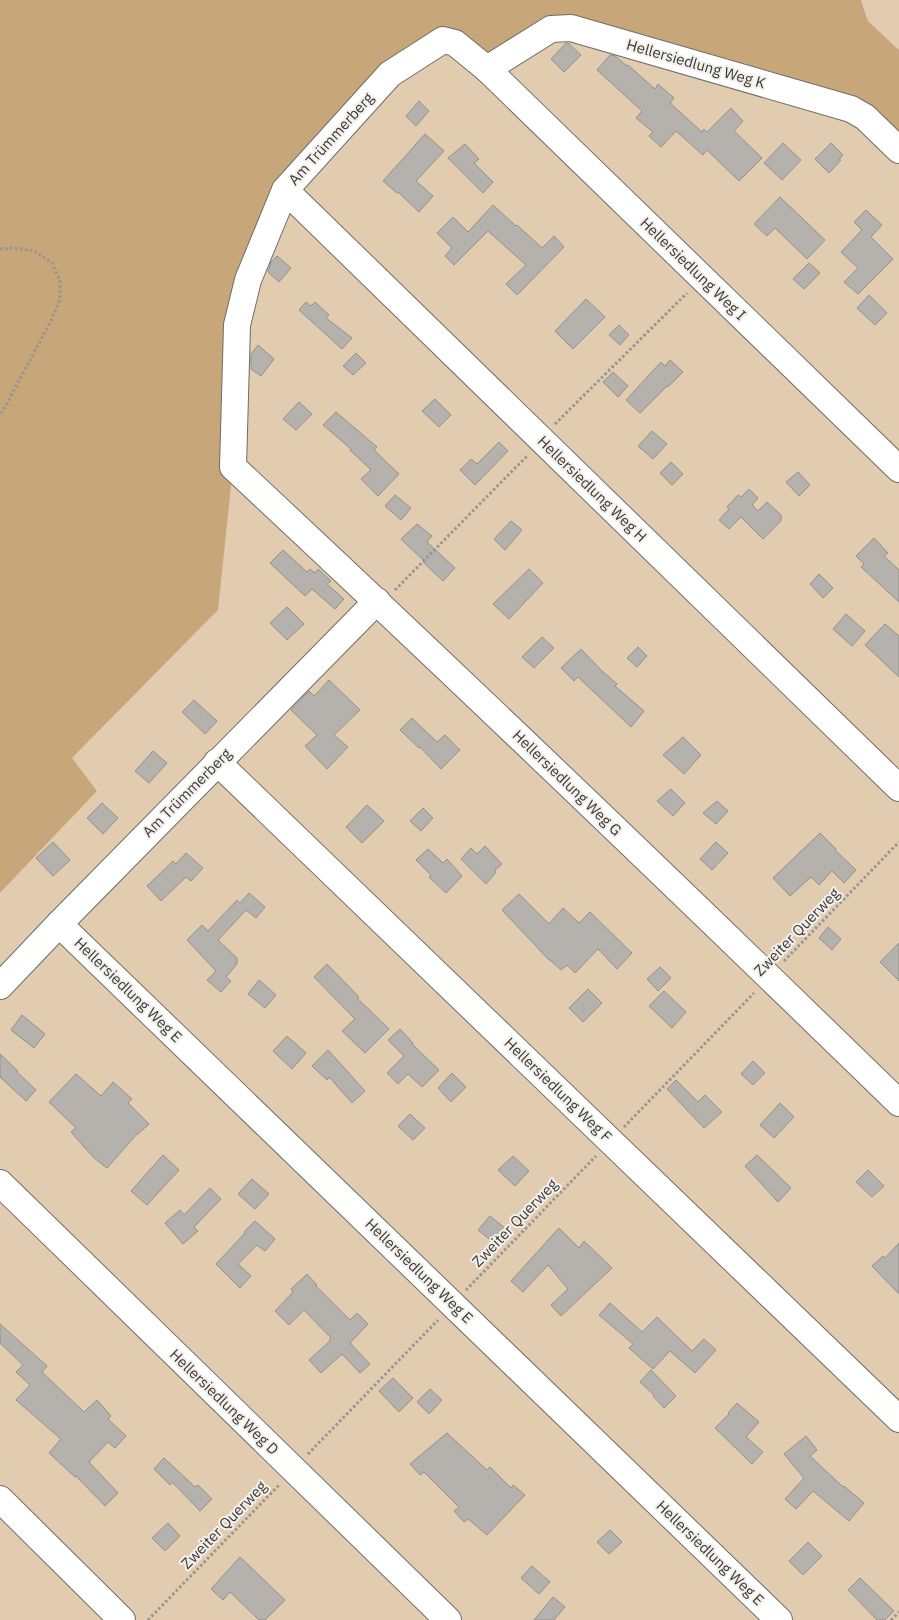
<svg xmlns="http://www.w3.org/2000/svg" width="899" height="1620" font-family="'IBM Plex Sans',sans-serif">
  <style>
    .green { fill: #e1ccb0 }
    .forest { fill: #c7a679 }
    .building { fill: #b5b2ae; stroke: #93908c }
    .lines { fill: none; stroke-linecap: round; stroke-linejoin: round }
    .minor-casing { stroke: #706d69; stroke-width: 28 }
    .path { stroke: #979491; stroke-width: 3; stroke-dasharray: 2.5 2.5; stroke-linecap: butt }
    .minor { stroke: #fff; stroke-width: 26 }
    .labels { text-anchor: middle; stroke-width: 4; stroke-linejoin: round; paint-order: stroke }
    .street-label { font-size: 15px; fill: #393837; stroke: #f3f0eb }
  </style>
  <rect width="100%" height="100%" fill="#e6e2de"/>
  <!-- green -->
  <g class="green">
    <polygon points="861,0 899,0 899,50 868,21"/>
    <polygon points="551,29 851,109 899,150 899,1620 0,1620 0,893 97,791 71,759 218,610 237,325 285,190 443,40"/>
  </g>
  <!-- forest -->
  <polygon class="forest" points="0,0 861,0 868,21 899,50 899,150 865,117 571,28 487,69 443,40 285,190 248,280 233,467 218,610 72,758 97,791 0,893"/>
  <!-- building -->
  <g class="building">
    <polygon points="566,43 568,43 581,55 564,72 551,59"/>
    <polygon points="610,55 615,56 627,66 628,65 655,89 658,84 674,98 670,103 702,132 704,129 707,132 731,108 743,121 734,131 762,158 739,181 707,150 703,155 676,131 661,147 649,136 653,132 636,118 642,111 597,70"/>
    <polygon points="419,101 429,111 416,126 406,116"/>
    <polygon points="425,134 444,151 416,181 433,196 419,212 398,192 397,193 383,181"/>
    <polygon points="783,143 801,160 782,180 764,163"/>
    <polygon points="831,143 843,155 839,159 841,160 829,173 815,159"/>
    <polygon points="465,144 479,159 474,163 493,182 483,193 448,158"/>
    <polygon points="780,197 825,240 807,259 775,228 767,236 754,224"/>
    <polygon points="493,205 516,226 517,225 542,248 554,236 564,247 517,295 506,284 526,265 488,231 454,265 445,256 452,248 437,233 453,217 468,232"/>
    <polygon points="866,210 882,225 871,237 893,259 858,294 844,282 858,268 841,252 862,230 854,222"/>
    <polygon points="277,256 291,268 279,282 268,272 271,262"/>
    <polygon points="809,263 820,273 804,289 793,279"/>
    <polygon points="869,295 887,313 875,325 857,308"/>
    <polygon points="586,299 605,317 573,349 555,331"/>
    <polygon points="306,302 311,306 315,302 329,315 326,318 352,338 342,349 299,310"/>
    <polygon points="619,325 629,335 620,345 609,335"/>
    <polygon points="258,345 274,359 261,376 251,369 251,354"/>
    <polygon points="356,353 366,363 353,375 343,366"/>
    <polygon points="670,360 683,372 668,387 667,386 640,413 626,400 661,362 665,366"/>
    <polygon points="613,372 628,386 618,397 603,382"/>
    <polygon points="435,399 451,415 439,427 422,411"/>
    <polygon points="299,402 312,414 296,430 283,419"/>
    <polygon points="336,412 377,447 374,450 399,474 378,496 361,479 371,470 350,450 351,449 323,425"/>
    <polygon points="652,431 667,444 653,459 638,446"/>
    <polygon points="499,442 508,451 475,485 460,470 471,459 477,464"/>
    <polygon points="671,462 683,474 672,485 660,473"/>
    <polygon points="798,472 810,485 799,496 786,482"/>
    <polygon points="749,489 758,498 752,505 758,511 767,502 781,515 781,521 763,539 741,517 729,529 719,520 729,509 727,507 738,495 741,497"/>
    <polygon points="395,495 411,508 401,520 385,506"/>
    <polygon points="511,521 522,530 505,550 494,539"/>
    <polygon points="417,524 432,536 427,542 455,568 443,581 423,562 424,561 401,539"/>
    <polygon points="874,538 888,553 884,556 899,570 899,602 861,567 864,564 856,556"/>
    <polygon points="283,550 307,572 310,569 315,573 318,569 331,581 327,584 344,599 335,609 312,589 305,596 270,563"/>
    <polygon points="529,569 543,583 509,619 493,604"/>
    <polygon points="819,574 833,588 823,598 810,584"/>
    <polygon points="287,607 304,624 287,640 270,623"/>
    <polygon points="846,614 865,631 852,646 833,629"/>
    <polygon points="885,624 899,636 899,677 865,645"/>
    <polygon points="542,637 554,648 534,668 522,657"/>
    <polygon points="638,647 647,656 637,667 627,658"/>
    <polygon points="581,649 602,671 617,684 615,686 644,711 631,727 578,677 574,681 561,668"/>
    <polygon points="329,680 360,710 334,735 348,747 327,769 305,746 317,735 291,710 309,691 314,696"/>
    <polygon points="194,700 217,721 205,734 182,712"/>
    <polygon points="412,718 437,742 445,735 460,750 441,769 420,747 419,748 400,730"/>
    <polygon points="683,737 701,755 684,774 663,755"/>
    <polygon points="153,751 167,763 149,783 135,771"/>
    <polygon points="671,789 685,803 673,816 657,801"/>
    <polygon points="717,801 728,811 716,824 703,813"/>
    <polygon points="102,803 118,818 103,834 87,818"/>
    <polygon points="367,805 384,821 362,843 346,827"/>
    <polygon points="423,808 433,818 421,831 410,821"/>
    <polygon points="820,833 836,849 835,850 856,870 844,883 832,871 819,885 811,877 790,896 773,878"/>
    <polygon points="53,842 70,860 53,876 36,858"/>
    <polygon points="716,842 728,853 712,870 700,859"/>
    <polygon points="485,846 502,864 495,870 496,872 486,884 461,859 471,848 477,854"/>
    <polygon points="428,849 443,863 447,859 462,876 446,893 429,877 431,875 416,860"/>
    <polygon points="186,853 203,868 191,881 186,877 161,901 147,886 173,861 176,864"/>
    <polygon points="249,893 265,907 256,918 246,910 218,940 237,958 237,964 226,977 231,981 221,992 207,980 216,971 187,940 202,925 208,931 237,900 240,903"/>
    <polygon points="519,894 549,924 563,908 579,923 590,912 632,953 617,969 598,949 575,973 567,965 561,970 550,960 549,960 502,910"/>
    <polygon points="828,927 841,939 832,950 819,938"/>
    <polygon points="899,943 899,981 880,962"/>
    <polygon points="327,964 359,997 357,998 389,1029 365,1053 342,1031 355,1019 314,977"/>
    <polygon points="660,967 671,978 658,991 647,979"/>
    <polygon points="259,980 276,995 265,1008 248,994"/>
    <polygon points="588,989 602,1003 583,1022 569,1008"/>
    <polygon points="664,991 686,1012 672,1028 649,1006"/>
    <polygon points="22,1015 45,1034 34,1048 11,1030"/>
    <polygon points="400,1029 413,1043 412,1044 439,1070 422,1087 408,1074 398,1084 387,1073 404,1056 388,1040"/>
    <polygon points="287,1036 306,1053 292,1069 273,1051"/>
    <polygon points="328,1050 365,1091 352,1103 329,1077 327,1080 312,1066"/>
    <polygon points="0,1054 18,1071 17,1072 36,1090 26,1101 0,1077"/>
    <polygon points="753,1061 765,1073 753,1085 741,1074"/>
    <polygon points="452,1073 466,1087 451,1102 438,1088"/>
    <polygon points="76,1074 101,1096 113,1082 132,1099 128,1103 149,1124 138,1134 137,1134 107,1168 93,1157 71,1132 76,1128 49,1102"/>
    <polygon points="676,1080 698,1102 705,1095 722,1112 704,1128 667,1089"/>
    <polygon points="780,1103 794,1117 774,1138 760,1125"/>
    <polygon points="410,1114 425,1128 413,1140 398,1126"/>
    <polygon points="163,1155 179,1170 147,1205 131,1191"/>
    <polygon points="757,1155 791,1188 778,1202 745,1166"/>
    <polygon points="513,1156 529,1171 515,1186 498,1170"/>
    <polygon points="868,1170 884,1186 872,1197 856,1182"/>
    <polygon points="252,1179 269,1194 255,1209 238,1194"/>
    <polygon points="210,1188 221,1199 194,1227 198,1231 183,1244 165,1223 180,1210 184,1215"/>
    <polygon points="490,1216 506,1229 494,1243 478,1230"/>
    <polygon points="255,1221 275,1239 265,1251 257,1245 238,1264 251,1276 240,1288 216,1264 245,1233 244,1232"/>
    <polygon points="559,1228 579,1248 584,1241 612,1268 561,1316 551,1305 568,1289 548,1265 523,1292 511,1281"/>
    <polygon points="899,1243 899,1294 872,1266 883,1256 885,1258"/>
    <polygon points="307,1274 317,1285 316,1286 350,1320 357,1313 368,1324 350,1343 370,1364 360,1373 342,1354 321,1373 309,1360 330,1341 329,1340 331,1338 304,1310 289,1325 275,1311 293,1292 291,1289"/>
    <polygon points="610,1303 642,1332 657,1317 692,1351 704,1339 716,1350 695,1373 670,1351 653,1369 629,1348 633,1344 599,1315"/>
    <polygon points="0,1324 47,1366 42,1372 84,1412 97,1400 111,1416 108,1419 126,1436 115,1448 108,1442 89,1462 118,1493 105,1506 76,1476 75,1477 49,1453 61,1439 16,1400 30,1385 16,1372 23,1365 0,1343"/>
    <polygon points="651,1370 676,1396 664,1408 653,1396 654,1395 640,1382"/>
    <polygon points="393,1378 413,1398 399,1412 379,1391"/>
    <polygon points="430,1389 442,1400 429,1414 417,1402"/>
    <polygon points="737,1403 759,1422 746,1437 763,1452 752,1464 715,1428 729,1414 728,1413"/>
    <polygon points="447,1433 487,1470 490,1467 511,1488 513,1485 525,1495 487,1535 468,1519 464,1522 454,1511 459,1507 424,1472 420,1475 410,1464"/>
    <polygon points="806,1436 817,1450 810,1456 843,1487 844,1486 864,1503 849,1521 813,1491 796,1509 785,1499 804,1478 784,1454"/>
    <polygon points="164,1458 195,1487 198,1485 212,1499 200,1511 172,1482 170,1485 154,1469"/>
    <polygon points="168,1523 180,1536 165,1551 152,1538"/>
    <polygon points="610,1530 622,1542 609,1554 597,1542"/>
    <polygon points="808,1542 822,1556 803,1575 789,1561"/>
    <polygon points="240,1557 285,1600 265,1620 259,1620 230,1592 223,1600 211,1589"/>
    <polygon points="532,1566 550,1582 539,1594 521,1578"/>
    <polygon points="860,1578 894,1611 885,1620 877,1620 848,1590"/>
    <polygon points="553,1597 565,1607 554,1620 534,1620"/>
  </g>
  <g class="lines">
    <!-- minor casing -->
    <g class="minor-casing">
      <g id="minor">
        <polyline points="487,69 551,29 571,28 851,109 865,117 899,150"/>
        <polyline points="285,190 899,788"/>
        <path d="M899,469l-412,-400 -32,-26 -12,-3 -53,34 -105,116 -37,90 -11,45 -4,142c224,209 446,422 666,636"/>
        <polyline points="217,762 899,1419"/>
        <polyline points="59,924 779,1620"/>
        <polyline points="0,986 59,924 377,601"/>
        <polyline points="0,1183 448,1620"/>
        <polyline points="0,1499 122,1620"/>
      </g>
    </g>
    <!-- path -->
    <g class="path">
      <polyline points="0,249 13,248 34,251 52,263 60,281 60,299 50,323 0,416"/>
      <polyline points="555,424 687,293"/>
      <polyline points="395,590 528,455"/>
      <polyline points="784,961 899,842"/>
      <polyline points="624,1127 754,993"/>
      <polyline points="466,1290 596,1156"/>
      <polyline points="308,1454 438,1320"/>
      <polyline points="148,1620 280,1484"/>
      <polyline points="891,1620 899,1612"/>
    </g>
    <!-- minor -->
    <use href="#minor" class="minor"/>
  </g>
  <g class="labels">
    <!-- street labels -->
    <g class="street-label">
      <text transform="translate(696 64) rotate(16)" y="5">Hellersiedlung Weg K</text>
      <text transform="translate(331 139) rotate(-48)" y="5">Am Trümmerberg</text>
      <text transform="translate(693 269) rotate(44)" y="5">Hellersiedlung Weg I</text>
      <text transform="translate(592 489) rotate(44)" y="5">Hellersiedlung Weg H</text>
      <text transform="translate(567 783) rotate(44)" y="5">Hellersiedlung Weg G</text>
      <text transform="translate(187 793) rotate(-45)" y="5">Am Trümmerberg</text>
      <text transform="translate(797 932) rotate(-46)" y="5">Zweiter Querweg</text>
      <text transform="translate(128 990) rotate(44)" y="5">Hellersiedlung Weg E</text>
      <text transform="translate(558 1090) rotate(44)" y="5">Hellersiedlung Weg F</text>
      <text transform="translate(515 1223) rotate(-46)" y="5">Zweiter Querweg</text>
      <text transform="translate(419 1271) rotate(44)" y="5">Hellersiedlung Weg E</text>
      <text transform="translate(224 1402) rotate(44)" y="5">Hellersiedlung Weg D</text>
      <text transform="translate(224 1525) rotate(-46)" y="5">Zweiter Querweg</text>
      <text transform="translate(710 1553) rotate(44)" y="5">Hellersiedlung Weg E</text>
    </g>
  </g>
</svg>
